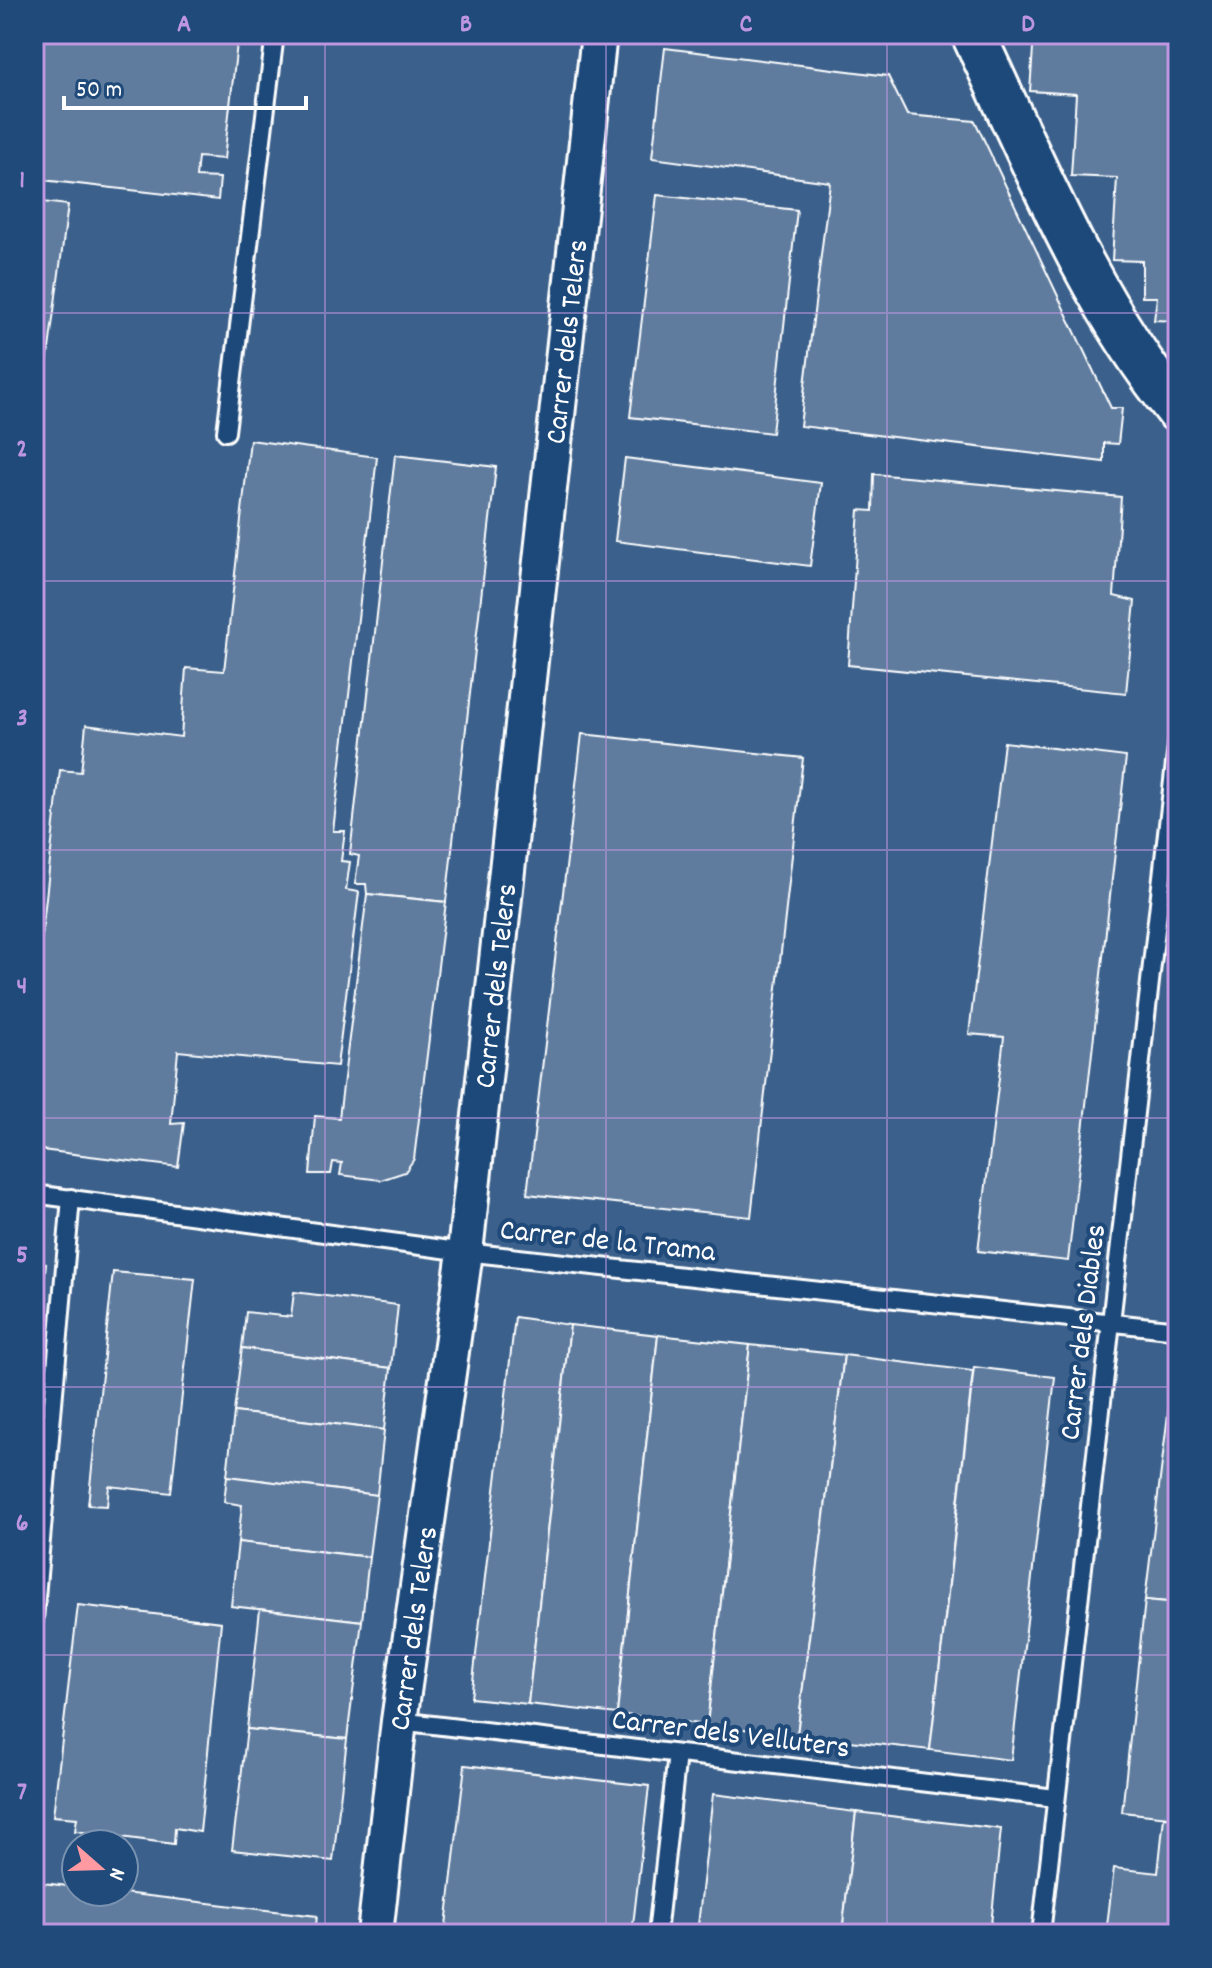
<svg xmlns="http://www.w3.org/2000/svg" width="1212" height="1968" font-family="Dekko,sans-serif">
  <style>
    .built { fill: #3b618b; fill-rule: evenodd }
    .building { fill: #5e7c9f; stroke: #fff; stroke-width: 2 }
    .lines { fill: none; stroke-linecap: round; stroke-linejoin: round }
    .service-casing { stroke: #fff; stroke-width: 22 }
    .minor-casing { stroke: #fff; stroke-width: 40 }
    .tertiary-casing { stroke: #fff; stroke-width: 48 }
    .service { stroke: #1f4a7a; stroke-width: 16 }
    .minor { stroke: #1f4a7a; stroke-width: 34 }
    .tertiary { stroke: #1f4a7a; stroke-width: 42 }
    .grid { fill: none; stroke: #bd96df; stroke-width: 2; stroke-opacity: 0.55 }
    .labels { text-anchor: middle; stroke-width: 8; stroke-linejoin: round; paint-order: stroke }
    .street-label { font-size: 30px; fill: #fff; stroke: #1f4a7a }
    .neatline { fill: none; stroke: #bd96df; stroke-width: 3 }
    .grid-label { font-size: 26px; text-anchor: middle; font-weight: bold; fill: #bd96df }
  </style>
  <rect width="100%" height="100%" fill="#2c5582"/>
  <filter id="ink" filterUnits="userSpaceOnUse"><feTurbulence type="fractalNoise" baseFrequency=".0125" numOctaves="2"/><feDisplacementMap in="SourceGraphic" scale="16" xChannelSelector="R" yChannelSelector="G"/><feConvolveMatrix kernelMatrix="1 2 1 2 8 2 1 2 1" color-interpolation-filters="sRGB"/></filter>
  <g filter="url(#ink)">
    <!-- built -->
    <path class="built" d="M34,34h1144v1900h-1144zM76,1844h48v48h-48z"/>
    <!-- building -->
    <g class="building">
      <polygon points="34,34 238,34 224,159 198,157 196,177 220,178 218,200 34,179"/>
      <polygon points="1034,34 1178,34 1178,321 1154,320 1157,297 1142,297 1142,261 1112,260 1117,178 1071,176 1076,94 1030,91"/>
      <polygon points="665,48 888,76 907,115 975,121 1111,408 1122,408 1118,444 1104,443 1104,462 800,426 830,182 652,158"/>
      <polygon points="657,195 797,210 772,433 630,417"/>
      <polygon points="34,201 68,205 42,402 34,401"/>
      <polygon points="250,440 377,457 333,831 345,831 341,861 350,862 346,890 359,892 337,1066 178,1051 171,1124 184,1123 178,1167 34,1149 34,1007 60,770 81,772 86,725 181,737 186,668 224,671"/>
      <polygon points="395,455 496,467 446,902 367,894 366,884 355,884 359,856 350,854"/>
      <polygon points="625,458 821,483 810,566 615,541"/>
      <polygon points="874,474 1121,497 1114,596 1135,601 1126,693 848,665 859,510 873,511"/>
      <polygon points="582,734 803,758 751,1217 527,1194"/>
      <polygon points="1004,742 1126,757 1068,1261 978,1251 1004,1037 969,1034"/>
      <polygon points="367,894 446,902 414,1159 405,1172 381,1180 340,1175 342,1163 333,1162 331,1174 310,1174 315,1116 339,1118"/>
      <polygon points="1178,1222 1178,1271 1171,1270"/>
      <polygon points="34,1263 46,1264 35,1351 34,1351"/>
      <polygon points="113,1272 195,1279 171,1493 109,1486 107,1506 88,1505"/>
      <polygon points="294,1292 398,1305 391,1368 242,1348 246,1312 291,1317"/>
      <polygon points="515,1317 570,1325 528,1704 471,1698"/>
      <polygon points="570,1325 658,1335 617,1714 528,1704"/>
      <polygon points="658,1335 750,1345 707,1725 617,1714"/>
      <polygon points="750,1345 844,1355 797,1735 707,1725"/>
      <polygon points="242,1348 391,1368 384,1430 234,1412"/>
      <polygon points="844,1355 973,1371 930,1750 797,1735"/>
      <polygon points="974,1367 1055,1377 1011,1760 930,1750"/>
      <polygon points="1171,1390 1178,1391 1178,1603 1145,1600"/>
      <polygon points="234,1412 384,1430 377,1495 227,1476"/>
      <polygon points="227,1476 377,1495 369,1557 238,1542 242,1505 224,1502"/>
      <polygon points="238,1542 369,1557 362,1621 231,1606"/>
      <polygon points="1145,1600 1178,1603 1178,1818 1122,1812"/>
      <polygon points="78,1605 221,1622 200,1832 175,1828 174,1844 75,1831 77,1818 53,1816"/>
      <polygon points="260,1609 362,1621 347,1739 247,1729"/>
      <polygon points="247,1729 347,1739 333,1861 232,1850"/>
      <polygon points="465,1765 649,1786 632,1934 445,1934"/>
      <polygon points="713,1794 856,1812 842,1934 697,1934"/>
      <polygon points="856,1812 1001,1829 990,1934 842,1934"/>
      <polygon points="1164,1817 1178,1818 1178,1934 1106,1934 1114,1868 1158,1873"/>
      <polygon points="34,1882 76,1887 76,1892 115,1892 317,1916 315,1934 34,1934"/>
    </g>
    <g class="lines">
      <!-- service casing -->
      <g class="service-casing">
        <g id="service">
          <polyline points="226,432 275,34"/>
          <polyline points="34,1194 465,1252 1178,1330"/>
          <polyline points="34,1620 71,1198"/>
          <polyline points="399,1721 1056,1798"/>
          <polyline points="657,1934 677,1754"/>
          <polyline points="1041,1934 1178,737"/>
        </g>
      </g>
      <!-- minor casing -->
      <g class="minor-casing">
        <g id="minor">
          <path id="s1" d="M375,1934l24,-213 66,-469 134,-1218"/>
        </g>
      </g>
      <!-- tertiary casing -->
      <g class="tertiary-casing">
        <path id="tertiary" d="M973,34c61,129 115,265 205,377"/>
      </g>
      <!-- service -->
      <use href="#service" class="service"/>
      <!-- minor -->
      <use href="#minor" class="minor"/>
      <!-- tertiary -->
      <use href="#tertiary" class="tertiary"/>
    </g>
  </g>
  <!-- grid -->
  <path class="grid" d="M325,34v1900M606,34v1900M887,34v1900M34,313h1144M34,581h1144M34,850h1144M34,1118h1144M34,1387h1144M34,1655h1144"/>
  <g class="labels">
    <!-- street labels -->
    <g class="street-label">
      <text dy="10" stroke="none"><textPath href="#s1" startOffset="1604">Carrer dels Telers</textPath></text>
      <text dy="10" stroke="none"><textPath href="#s1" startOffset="956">Carrer dels Telers</textPath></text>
      <text transform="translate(608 1239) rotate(6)" y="10">Carrer de la Trama</text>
      <text transform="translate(1081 1332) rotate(-83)" y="10">Carrer dels Diables</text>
      <text dy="10" stroke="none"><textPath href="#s1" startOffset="308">Carrer dels Telers</textPath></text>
      <text transform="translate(731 1732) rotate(7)" y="10">Carrer dels Velluters</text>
    </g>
  </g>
  <!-- margin -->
  <rect width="1212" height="1968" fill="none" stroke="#1f4a7a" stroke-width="88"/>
  <!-- north arrow -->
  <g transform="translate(100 1868) rotate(110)"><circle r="38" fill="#1f4a7a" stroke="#7992af" stroke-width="2"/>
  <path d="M0-6L14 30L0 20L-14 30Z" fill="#ff9aa2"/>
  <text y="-12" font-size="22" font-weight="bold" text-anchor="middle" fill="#ffffff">N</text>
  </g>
  <!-- scale -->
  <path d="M64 96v12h242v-12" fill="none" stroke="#ffffff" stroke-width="4"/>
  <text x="76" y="96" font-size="24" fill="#ffffff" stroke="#1f4a7a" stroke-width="6" paint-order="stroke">50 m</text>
  <rect x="44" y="44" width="1124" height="1880" class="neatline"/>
  <g class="grid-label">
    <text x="184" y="31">A</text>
    <text x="466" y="31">B</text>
    <text x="746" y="31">C</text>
    <text x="1028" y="31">D</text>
    <text x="22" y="187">1</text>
    <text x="22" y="456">2</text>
    <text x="22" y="725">3</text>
    <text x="22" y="993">4</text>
    <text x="22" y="1262">5</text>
    <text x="22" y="1530">6</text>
    <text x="22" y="1799">7</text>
  </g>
</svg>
